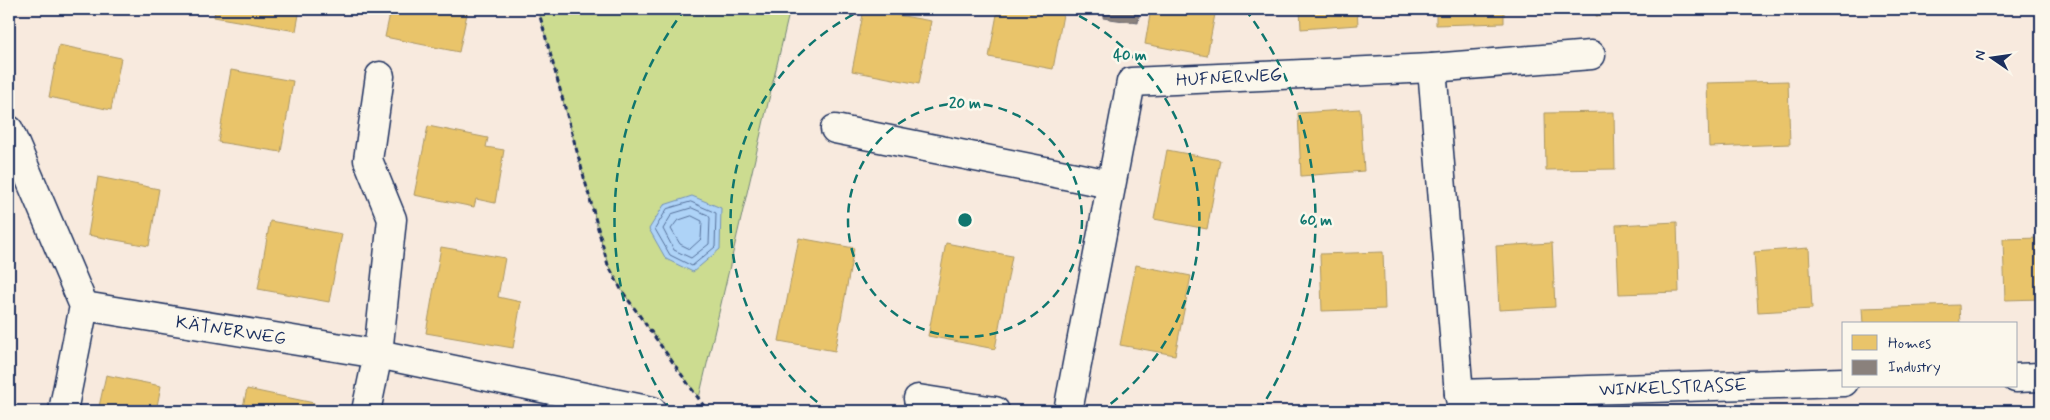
<svg xmlns="http://www.w3.org/2000/svg" width="2050" height="420" font-family="Mynerve,sans-serif">
  <style>
    .green { fill: #ccdc90; stroke: #748677 }
    .water { fill: #aed3f7; stroke: #7391ba }
    .homes { fill: #e9c46a; stroke: #ab9766 }
    .industry { fill: #8a817c; stroke: #696873 }
    .lines { fill: none; stroke-linecap: round; stroke-linejoin: round }
    .shore { stroke: #56719b; stroke-width: 1 }
    .minor-casing { stroke: #1b2f5e; stroke-width: 31 }
    .path { stroke: #1b2f5e; stroke-width: 3; stroke-dasharray: 5 4; stroke-linecap: butt }
    .minor { stroke: #fbf7ec; stroke-width: 28 }
    .ring { fill: none; stroke: #0f766e; stroke-width: 2.5; stroke-dasharray: 9 6 }
    .labels { text-anchor: middle; stroke-width: 5; stroke-linejoin: round; paint-order: stroke }
    .street-label { font-size: 18px; fill: #1b2f5e; stroke: #fbf7ec }
    .centre { fill: #0f766e; stroke: #fbf7ec; stroke-width: 2.5 }
    .ring-label { font-size: 15px; text-anchor: middle; font-weight: bold; fill: #0f766e; stroke: #fbf7ec; stroke-width: 5; stroke-linejoin: round; paint-order: stroke }
  </style>
  <rect width="100%" height="100%" fill="#f8eade"/>
  <filter id="ink" filterUnits="userSpaceOnUse"><feTurbulence type="fractalNoise" baseFrequency=".02" numOctaves="2"/><feDisplacementMap in="SourceGraphic" scale="10" xChannelSelector="R" yChannelSelector="G"/><feConvolveMatrix kernelMatrix="1 2 1 2 8 2 1 2 1" color-interpolation-filters="sRGB"/></filter>
  <g filter="url(#ink)">
    <!-- green -->
    <polygon class="green" points="538,9 790,9 699,398 622,291 608,265"/>
    <!-- water -->
    <polygon class="water" points="692,196 721,208 720,249 693,272 666,259 649,229 664,205"/>
    <!-- homes -->
    <g class="homes">
      <polygon points="215,9 300,9 296,31 214,17"/>
      <polygon points="391,9 468,9 459,52 385,37"/>
      <polygon points="864,9 931,21 919,84 852,71"/>
      <polygon points="998,9 1064,9 1053,69 989,57"/>
      <polygon points="1151,9 1216,9 1207,56 1145,44"/>
      <polygon points="1300,9 1357,9 1358,25 1301,29"/>
      <polygon points="1436,9 1504,9 1504,23 1436,25"/>
      <polygon points="1596,9 1657,9 1657,13 1596,16"/>
      <polygon points="1730,9 1776,9 1731,12"/>
      <polygon points="59,45 121,58 111,110 49,97"/>
      <polygon points="231,70 293,81 281,152 218,142"/>
      <polygon points="1788,81 1790,144 1709,147 1707,83"/>
      <polygon points="1360,109 1364,171 1301,176 1298,113"/>
      <polygon points="1614,112 1615,169 1546,170 1545,113"/>
      <polygon points="428,126 488,138 486,147 504,150 495,203 476,199 474,207 414,195"/>
      <polygon points="1167,150 1220,160 1207,229 1154,219"/>
      <polygon points="98,177 159,189 149,246 88,235"/>
      <polygon points="270,221 342,234 329,302 258,289"/>
      <polygon points="1677,222 1679,292 1619,294 1616,225"/>
      <polygon points="799,238 854,248 835,351 779,341"/>
      <polygon points="2041,238 2041,299 2005,300 2003,239"/>
      <polygon points="946,243 1012,256 995,349 928,336"/>
      <polygon points="1552,243 1555,307 1499,310 1496,246"/>
      <polygon points="441,247 505,258 498,297 521,302 513,348 426,333"/>
      <polygon points="1809,248 1812,309 1758,312 1754,252"/>
      <polygon points="1383,252 1385,309 1322,311 1320,254"/>
      <polygon points="1136,265 1191,276 1175,355 1120,345"/>
      <polygon points="1959,305 1960,324 1863,324 1862,308"/>
      <polygon points="106,375 161,386 156,411 98,411"/>
      <polygon points="247,389 314,403 312,411 242,411"/>
      <polygon points="1413,408 1413,411 1325,411 1325,410"/>
    </g>
    <!-- industry -->
    <polygon class="industry" points="1105,9 1140,9 1138,23 1103,18"/>
    <g class="lines">
      <!-- shore -->
      <g class="shore">
        <polygon points="691,202 716,213 715,247 692,266 670,255 655,229 667,209"/>
        <polygon points="692,208 708,215 710,218 709,244 691,258 674,250 663,229 672,214"/>
        <polygon points="692,216 702,221 701,239 690,249 680,244 671,229 677,221"/>
      </g>
      <!-- minor casing -->
      <g class="minor-casing">
        <g id="minor">
          <polyline points="1432,68 1459,394"/>
          <polyline points="835,129 1110,184"/>
          <polyline points="9,130 84,306 63,411"/>
          <polyline points="84,306 378,354 652,411"/>
          <polyline points="2016,378 2041,377"/>
          <polyline points="918,399 995,411"/>
          <polyline points="366,411 378,354 392,219 368,160 380,76"/>
          <polyline points="1068,411 1131,82 1432,68 1591,55"/>
          <polyline points="1463,411 1459,394 1844,382"/>
        </g>
      </g>
      <!-- path -->
      <polyline class="path" points="538,9 608,265 622,291 706,409 703,411"/>
      <!-- minor -->
      <use href="#minor" class="minor"/>
    </g>
  </g>
  <!-- distance rings -->
  <g class="ring">
    <circle cx="965" cy="220" r="117"/>
    <path d="M829 411A234 234 0 0 1 864 9M1066 9A234 234 0 0 1 1101 411"/>
    <path d="M671 411A351 351 0 0 1 685 9M1245 9A351 351 0 0 1 1259 411"/>
  </g>
  <g class="labels">
    <!-- street labels -->
    <g class="street-label">
      <text transform="translate(1229 77) rotate(-3)" y="6">HUFNERWEG</text>
      <text transform="translate(231 330) rotate(9)" y="6">KÄTNERWEG</text>
      <text transform="translate(1673 387) rotate(-2)" y="6">WINKELSTRASSE</text>
    </g>
  </g>
  <circle cx="965" cy="220" r="8" class="centre"/>
  <g class="ring-label">
    <text x="1130" y="60">40 m</text>
    <text x="965" y="108">20 m</text>
    <text x="1316" y="225">60 m</text>
  </g>
  <!-- margin -->
  <rect width="2050" height="420" fill="none" stroke="#fbf7ec" stroke-width="30"/>
  <rect x="15" y="15" width="2020" height="390" fill="none" stroke="#1b2f5e" stroke-width="2" filter="url(#ink)"/>
  <!-- legend -->
  <rect x="1842" y="322" width="175" height="65" fill="#fbf7ec" stroke="#a1a7b3"/>
  <rect x="1852" y="335" width="25" height="15" fill="#e9c46a" stroke="#a1a7b3"/>
  <text x="1888" y="348" font-size="15" fill="#1b2f5e">Homes</text>
  <rect x="1852" y="360" width="25" height="15" fill="#8a817c" stroke="#a1a7b3"/>
  <text x="1888" y="372" font-size="15" fill="#1b2f5e">Industry</text>
  <!-- north arrow -->
  <g transform="translate(1992 58) rotate(283)" stroke="#fbf7ec" stroke-width="4" paint-order="stroke">
  <path d="M0-4L9 19L0 12L-9 19Z" fill="#1b2f5e"/>
  <text y="-8" font-size="14" font-weight="bold" text-anchor="middle" fill="#1b2f5e">N</text>
  </g>
</svg>
